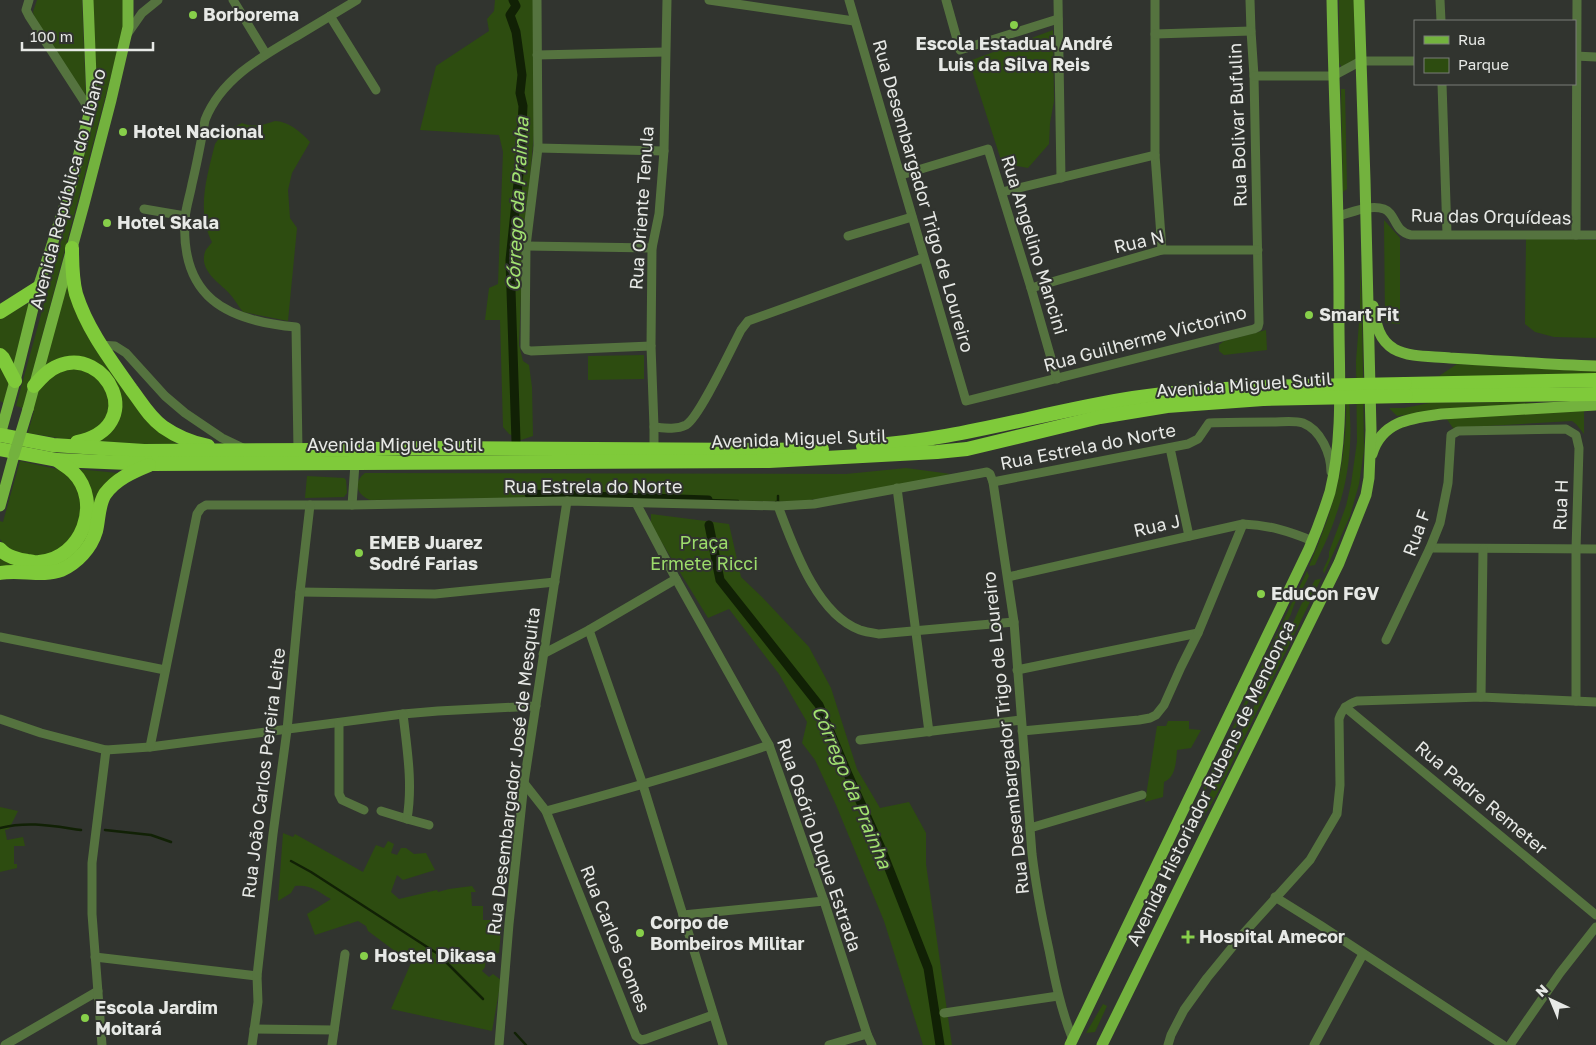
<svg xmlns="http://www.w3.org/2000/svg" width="1596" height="1045" font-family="'Golos Text',sans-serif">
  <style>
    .green { fill: #2d4c10 }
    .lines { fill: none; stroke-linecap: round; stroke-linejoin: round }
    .stream { stroke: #112105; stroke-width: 2.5 }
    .canal { stroke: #112105; stroke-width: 9 }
    .minor { stroke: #55733f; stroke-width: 9 }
    .major { stroke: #73b23e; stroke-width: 11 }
    .highway { stroke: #7fca3a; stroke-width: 14 }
    .major-bridge { stroke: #73b23e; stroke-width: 11 }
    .highway-bridge { stroke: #7fca3a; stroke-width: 14 }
    .poi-dot { fill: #87cf4a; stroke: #31342f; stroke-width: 2 }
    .labels { text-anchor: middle; stroke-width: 4; stroke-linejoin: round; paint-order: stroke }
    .poi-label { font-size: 18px; font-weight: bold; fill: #e7e9e6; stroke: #31342f; text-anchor: start }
    .street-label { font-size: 18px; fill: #e7e9e6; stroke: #31342f }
    .park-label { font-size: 18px; fill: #9cdc6b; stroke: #31342f }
    .water-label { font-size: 19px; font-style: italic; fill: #a2e271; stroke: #31342f }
  </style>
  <rect width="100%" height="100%" fill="#31342f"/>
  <!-- green -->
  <g class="green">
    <polygon points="37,0 82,0 86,101 35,20 33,12"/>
    <polygon points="92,0 123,0 123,30 23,408 16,406 95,117"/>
    <polygon points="495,0 533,0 534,132 522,269 519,345 523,361 529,365 532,387 533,436 521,440 509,434 503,427 500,320 485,320 489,288 498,284 503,152 499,135 420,130 436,66 489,31 487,19 494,11"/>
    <polygon points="1339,0 1354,0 1355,60 1342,68 1339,62"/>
    <polygon points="1053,30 1054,101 1050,123 1049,144 1028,168 1017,166 1001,160 969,61"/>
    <polygon points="1341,89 1345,89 1347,189 1343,192"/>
    <path d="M275,121c13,0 26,11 35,21l-18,31 -4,17 2,28 7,10 -9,93 -45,-9c-5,-6 -9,-14 -15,-20 -10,-10 -29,-22 -23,-40 1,-3 5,-7 7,-10 -16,-31 -5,-66 3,-98 6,-10 17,-16 27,-21 12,5 21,2 33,-2z"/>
    <polygon points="1384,220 1400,238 1400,324 1386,323 1385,319"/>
    <polygon points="1526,238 1596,240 1596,338 1554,337 1535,332 1525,324"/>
    <polygon points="1360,262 1362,304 1364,450 1359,484 1350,516 1324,574 1323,570 1329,557 1329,552 1346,506 1351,484 1357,442 1356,361 1360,310"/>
    <path d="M69,280l90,151 18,13h-39l-39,-3c16,-13 31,-33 18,-55 -4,-8 -13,-14 -19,-21l-56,2z"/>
    <polygon points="29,303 14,364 0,349 0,319"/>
    <polygon points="1266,330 1267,350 1224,355 1219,351 1219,345 1224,341"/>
    <polygon points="644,355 644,379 588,380 588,356"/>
    <polygon points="0,363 9,383 4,403 0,401"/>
    <polygon points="1457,364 1596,371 1596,376 1439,376"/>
    <path d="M73,368c30,5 28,12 39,37l-13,25 -28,10 -43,-7 6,-22 -3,-1 6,-18 20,-21z"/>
    <path d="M1346,375c1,14 4,28 4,42 2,32 -3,68 -14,98 -5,17 -14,34 -21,50l-6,1c17,-39 31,-79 35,-121 3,-23 2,-47 2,-70z"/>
    <polygon points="1514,402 1561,404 1429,412 1397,416 1389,408 1404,408 1430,403"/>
    <polygon points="1584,408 1584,434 1576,424 1572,421 1453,428 1446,418"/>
    <polygon points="20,461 61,470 73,479 81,493 81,524 65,549 36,558 8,550 0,539 0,521 3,522"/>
    <path d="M906,468l45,6 -54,12 -99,16 -218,-5 -210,3c-13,-5 -18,-17 -5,-27l481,1z"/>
    <path d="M77,469l41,4c-10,8 -19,17 -22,30 -2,7 -1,15 -3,23 -5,21 -19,36 -40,42 -17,5 -35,-2 -53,2v-15c38,25 85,7 91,-39 1,-10 1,-21 -3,-30 -2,-6 -7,-12 -11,-17z"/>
    <polygon points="307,476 344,478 346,480 347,493 344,497 305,498"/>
    <polygon points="651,514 729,524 741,577 762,597 809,647 831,688 857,769 880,808 909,802 926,833 926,864 952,1045 923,1045 884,921 836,805 815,760 802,743 807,722 779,674 729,609 708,618 651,525"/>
    <path d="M1307,571l2,5c-6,13 -14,24 -18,38l-91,187 -10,17z"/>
    <polygon points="1322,577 1217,794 1196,830 1194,825 1236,743 1258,698 1261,694 1301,605 1315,580 1320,579"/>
    <path d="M1168,721h21v8l12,1 -10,18 -14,2c-1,11 -1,27 -13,32l-1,15 -18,5 12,-76h9z"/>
    <polygon points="0,807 18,811 9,829 5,830 7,840 23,837 25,846 14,846 14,864 17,864 17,868 0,872"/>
    <path d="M283,833l10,4 2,-3 68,38 13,-27 8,3 4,-7 6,3 -3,9 6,2 4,-7h5l8,6 12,-1 9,17 -32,10 -6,-5 -6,17 8,7 38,-9 1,2 11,-3 23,-3 4,6h-5l1,14h11v14h19l-3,33 -13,3 -1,11 -3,4 7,6 4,-3 8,6 -9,51 -101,-22 20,-46 -43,-32 -2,-5 -8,-5 -43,14 -8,-21 24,-15c-13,-7 -20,-15 -36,-13l-4,7 -13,8z"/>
    <polygon points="1103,1004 1107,1006 1095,1032 1086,1033"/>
  </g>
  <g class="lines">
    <!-- stream -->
    <g class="stream">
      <polyline points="708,500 738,501"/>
      <polyline points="776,502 778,502 778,496"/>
      <path d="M0,828c29,-7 52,-2 81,2"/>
      <polyline points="105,830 151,835 171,842"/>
      <polyline points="291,861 311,872 438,954 483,999"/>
      <polyline points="515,1033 526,1045"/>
    </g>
    <!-- canal -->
    <g class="canal">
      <polyline points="513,0 516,6 510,15 516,32 522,75 520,93 523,106 520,164 510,260 516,441"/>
      <polyline points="529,494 708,500 708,503"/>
      <polyline points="709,525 720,580 819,705 847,772 881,848 928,968 940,1045"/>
    </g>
    <!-- minor -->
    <g class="minor">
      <polyline points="29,0 26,10 29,16 84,101 87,107 89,114"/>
      <polyline points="233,0 266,54"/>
      <polyline points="537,0 538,148 526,246 525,347 527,350 531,351 651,346"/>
      <polyline points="709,0 854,21"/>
      <polyline points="849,0 966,401 1254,329 1258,327 1259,323 1254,76 1251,31 1250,0"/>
      <polyline points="946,0 960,50 1058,19"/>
      <polyline points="1058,0 1061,178"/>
      <polyline points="1155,0 1155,155 1162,250"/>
      <polyline points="1440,0 1441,21"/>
      <polyline points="330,16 376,90"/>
      <polyline points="128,33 142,13 158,0"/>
      <polyline points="1155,34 1251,31"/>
      <polyline points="537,55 665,52"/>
      <polyline points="1575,56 1596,57"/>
      <polyline points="1254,76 1333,76 1361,61 1415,61"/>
      <polyline points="1442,84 1447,234"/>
      <polyline points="538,148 664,151"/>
      <polyline points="901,175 988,149 1031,288 1057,379"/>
      <polyline points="1002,192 1155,155"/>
      <polyline points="144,209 185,216"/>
      <path d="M1338,216c13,-3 31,-12 46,-7 12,4 10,23 27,26h185"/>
      <polyline points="1576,235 1577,0"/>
      <polyline points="848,236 912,217"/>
      <polyline points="526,246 652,248"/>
      <polyline points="1031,288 1162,250 1258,250"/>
      <polyline points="100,345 115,346 126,353 165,396 185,413 222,438 243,448"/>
      <path d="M654,427c10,1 22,3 32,-2 13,-7 46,-78 55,-95l7,-9 175,-63"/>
      <polyline points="1170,448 1189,536"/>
      <polyline points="654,449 654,427 651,346 652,248 659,214 664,151 667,0"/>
      <path d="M298,450l-2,-123c-70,-6 -116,-30 -111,-109 1,-11 5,-23 7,-34 5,-21 9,-42 13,-64 16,-41 56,-63 92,-84 20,-12 40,-24 60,-36"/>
      <path d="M993,482l195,-38 10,-5 11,-16c21,-1 42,-1 63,-1 10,0 22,-2 31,1 18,7 28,31 28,49"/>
      <polyline points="897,488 929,732"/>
      <polyline points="636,503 676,579 769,745 824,901 867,1034 872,1045"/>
      <polyline points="352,505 355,464"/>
      <path d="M778,506c15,39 38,108 82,124 6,2 13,3 19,4l135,-12"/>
      <polyline points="1430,548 1596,549"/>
      <path d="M1008,577l235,-53c26,1 45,7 70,17"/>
      <polyline points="300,592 435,594 555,582"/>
      <polyline points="589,630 643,785 723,1045"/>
      <polyline points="0,637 165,670"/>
      <polyline points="1386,640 1430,548 1440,523 1448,483 1451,435 1458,431 1566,429 1576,435 1579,448 1576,550 1576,701"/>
      <polyline points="543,654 589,630 676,579"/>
      <polyline points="1017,670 1198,633"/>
      <polyline points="1481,697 1483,549"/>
      <polyline points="1345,707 1596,915"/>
      <polyline points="0,719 41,733 106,750 150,747 403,714 438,711 536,706"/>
      <polyline points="339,723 339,794 342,800 364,810"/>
      <polyline points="1022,731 1139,720 1150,718 1156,715 1164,705 1181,667 1198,633 1243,524"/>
      <polyline points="860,740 1021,720"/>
      <path d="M150,747l47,-233 4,-6 5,-3h146l215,-4 211,5 36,-2 173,-32 3,2 3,8 21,140 18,232c4,33 10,64 17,96 6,31 12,60 24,90"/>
      <polyline points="524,783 546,811 636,1036 641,1040 646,1039 713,1015"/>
      <path d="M381,811l26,8c6,-35 0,-70 -4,-105"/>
      <path d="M546,811c75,-20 149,-41 223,-66"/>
      <polyline points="407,819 429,825"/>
      <polyline points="1030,828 1142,795"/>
      <polyline points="1275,897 1320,925 1503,1045"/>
      <polyline points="683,915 824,901"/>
      <polyline points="95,957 257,976"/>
      <polyline points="944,1013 1058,996"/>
      <polyline points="254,1029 334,1030"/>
      <polyline points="5,1045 98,991"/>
      <polyline points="102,1045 92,914 92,863 106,750"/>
      <polyline points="252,1045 258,1002 257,976 273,834 287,730 300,592 310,505"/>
      <polyline points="332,1045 345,954"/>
      <polyline points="499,1045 509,924 524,783 567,501"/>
      <polyline points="829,1045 867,1034"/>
      <path d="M1168,1045l3,-10 13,-25 23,-32 36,-44 67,-74 27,-46 3,-29 -1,-66c3,-10 8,-15 18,-18l124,-4 115,5"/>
      <polyline points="1314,1045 1363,954"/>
      <polyline points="1510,1045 1560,973 1596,927"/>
    </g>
    <!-- major -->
    <g class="major">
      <path d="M1373,306c3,17 5,33 21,43 16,9 39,7 56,9 49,3 97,6 146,8"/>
      <polyline points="28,409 84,204 111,100 128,27 128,0"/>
      <polyline points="0,435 15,381 38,288 70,189 92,102 88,0"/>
      <path d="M1372,454c10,-34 41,-36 70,-40l154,-9"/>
      <polyline points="0,506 14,455"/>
      <path d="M1070,1045l239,-496c8,-19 15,-38 21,-57 15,-61 8,-127 9,-189 0,-101 -5,-202 -7,-303"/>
      <polyline points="1102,1045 1339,563 1366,495 1369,478 1371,430 1365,180 1359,0"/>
    </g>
    <!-- highway -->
    <g class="highway">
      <path d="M72,248c0,15 0,31 4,46 11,35 34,65 55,95 10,13 18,28 32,38 13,9 29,16 45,19"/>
      <polyline points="0,312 38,288"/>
      <polyline points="0,355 3,358 15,381"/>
      <polyline points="1405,384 1596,380"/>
      <path d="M34,386c7,-8 14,-16 24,-20 48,-21 91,61 19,76"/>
      <polyline points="1406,396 1596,394"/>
      <polyline points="0,435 53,445 144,451 318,450 430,448 764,450 822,449"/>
      <path d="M863,446c92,-5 180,-34 270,-48 43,-7 86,-9 130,-11"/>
      <polyline points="0,449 57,460 152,464 769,461 937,452 967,449 1100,417 1167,406 1263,399"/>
      <path d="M0,549c6,7 18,11 28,12 3,0 7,2 11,1 43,-3 64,-60 34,-90 -5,-5 -11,-8 -16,-12"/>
      <path d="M0,573c19,-4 43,4 61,-3 16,-7 30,-22 35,-39 3,-12 2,-26 9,-37 11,-15 27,-22 44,-29"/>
    </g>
    <!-- major-bridge -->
    <polyline class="major-bridge" points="14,455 28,409"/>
    <!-- highway-bridge -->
    <g class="highway-bridge">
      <polyline points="1263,387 1405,384"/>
      <polyline points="1263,399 1406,396"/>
    </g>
  </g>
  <!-- markers -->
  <g class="poi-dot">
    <circle cx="193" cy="15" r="5"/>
    <circle cx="1014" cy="25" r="5"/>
    <circle cx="123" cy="132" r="5"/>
    <circle cx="107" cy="223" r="5"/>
    <circle cx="1309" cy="315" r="5"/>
    <circle cx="359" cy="553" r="5"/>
    <circle cx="1261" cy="594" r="5"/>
    <circle cx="640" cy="933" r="5"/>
    <path d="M1185.5 929.5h5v5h5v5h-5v5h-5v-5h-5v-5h5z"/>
    <circle cx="364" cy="956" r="5"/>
    <circle cx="85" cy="1018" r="5"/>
  </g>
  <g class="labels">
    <!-- poi labels -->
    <g class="poi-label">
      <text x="203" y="21">Borborema</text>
      <text x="1014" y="50" text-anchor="middle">Escola Estadual André<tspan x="1014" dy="21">Luis da Silva Reis</tspan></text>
      <text x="133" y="138">Hotel Nacional</text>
      <text x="117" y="229">Hotel Skala</text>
      <text x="1319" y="321">Smart Fit</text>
      <text x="369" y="549">EMEB Juarez<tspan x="369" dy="21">Sodré Farias</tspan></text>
      <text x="1271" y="600">EduCon FGV</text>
      <text x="650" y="929">Corpo de<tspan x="650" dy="21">Bombeiros Militar</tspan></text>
      <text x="1199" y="943">Hospital Amecor</text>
      <text x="374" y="962">Hostel Dikasa</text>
      <text x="95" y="1014">Escola Jardim<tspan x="95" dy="21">Moitará</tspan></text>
    </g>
    <!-- street labels -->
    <g class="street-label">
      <text transform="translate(1238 125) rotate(-92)" y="6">Rua Bolivar Bufulin</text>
      <text transform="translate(68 189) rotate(-75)" y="6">Avenida República do Líbano</text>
      <text transform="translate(923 196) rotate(74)" y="6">Rua Desembargador Trigo de Loureiro</text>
      <text transform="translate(642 208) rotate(-86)" y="6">Rua Oriente Tenula</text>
      <text transform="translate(1491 217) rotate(1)" y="6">Rua das Orquídeas</text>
      <text transform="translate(1139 242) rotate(-13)" y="6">Rua N</text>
      <text transform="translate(1034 245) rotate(73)" y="6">Rua Angelino Mancini</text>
      <text transform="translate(1145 339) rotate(-15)" y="6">Rua Guilherme Victorino</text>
      <text transform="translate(1244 385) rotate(-4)" y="6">Avenida Miguel Sutil</text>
      <text transform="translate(799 439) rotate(-2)" y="6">Avenida Miguel Sutil</text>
      <text x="395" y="451">Avenida Miguel Sutil</text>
      <text transform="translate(1088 447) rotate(-11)" y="6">Rua Estrela do Norte</text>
      <text x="593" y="493">Rua Estrela do Norte</text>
      <text transform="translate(1561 505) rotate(-88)" y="6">Rua H</text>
      <text transform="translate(1157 526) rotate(-13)" y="6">Rua J</text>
      <text transform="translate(1417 533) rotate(-70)" y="6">Rua F</text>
      <text transform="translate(1006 733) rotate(-96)" y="6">Rua Desembargador Trigo de Loureiro</text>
      <text transform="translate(514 771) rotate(-83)" y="6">Rua Desembargador José de Mesquita</text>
      <text transform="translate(264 773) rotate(-83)" y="6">Rua João Carlos Pereira Leite</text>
      <text transform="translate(1211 783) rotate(-64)" y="6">Avenida Historiador Rubens de Mendonça</text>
      <text transform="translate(1481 798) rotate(40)" y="6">Rua Padre Remeter</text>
      <text transform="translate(819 845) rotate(71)" y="6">Rua Osório Duque Estrada</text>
      <text transform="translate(615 939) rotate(68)" y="6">Rua Carlos Gomes</text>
    </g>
    <!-- park labels -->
    <g class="park-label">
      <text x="704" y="549">Praça<tspan x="704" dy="21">Ermete Ricci</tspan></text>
    </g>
    <!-- water labels -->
    <g class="water-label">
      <text transform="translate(517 204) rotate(-87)" y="7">Córrego da Prainha</text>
      <text transform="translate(852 787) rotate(67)" y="7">Córrego da Prainha</text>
    </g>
  </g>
  <!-- legend -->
  <rect x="1414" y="20" width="162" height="65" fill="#31342f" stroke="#7a7c78"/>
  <rect x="1424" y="36" width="25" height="8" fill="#73b23e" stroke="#7a7c78"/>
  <text x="1458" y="45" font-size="15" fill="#e7e9e6">Rua</text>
  <rect x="1424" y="58" width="25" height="15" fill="#2d4c10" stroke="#7a7c78"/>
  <text x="1458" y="70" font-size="15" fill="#e7e9e6">Parque</text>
  <!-- north arrow -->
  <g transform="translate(1551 1000) rotate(316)" stroke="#31342f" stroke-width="4" paint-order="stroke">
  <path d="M0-4L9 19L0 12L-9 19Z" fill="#e7e9e6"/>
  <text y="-8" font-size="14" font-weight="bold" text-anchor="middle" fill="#e7e9e6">N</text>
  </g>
  <!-- scale -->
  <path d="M22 42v8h131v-8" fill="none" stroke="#e7e9e6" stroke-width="2.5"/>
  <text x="30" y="42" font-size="15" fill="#e7e9e6" stroke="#31342f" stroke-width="4" paint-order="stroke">100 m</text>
</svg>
